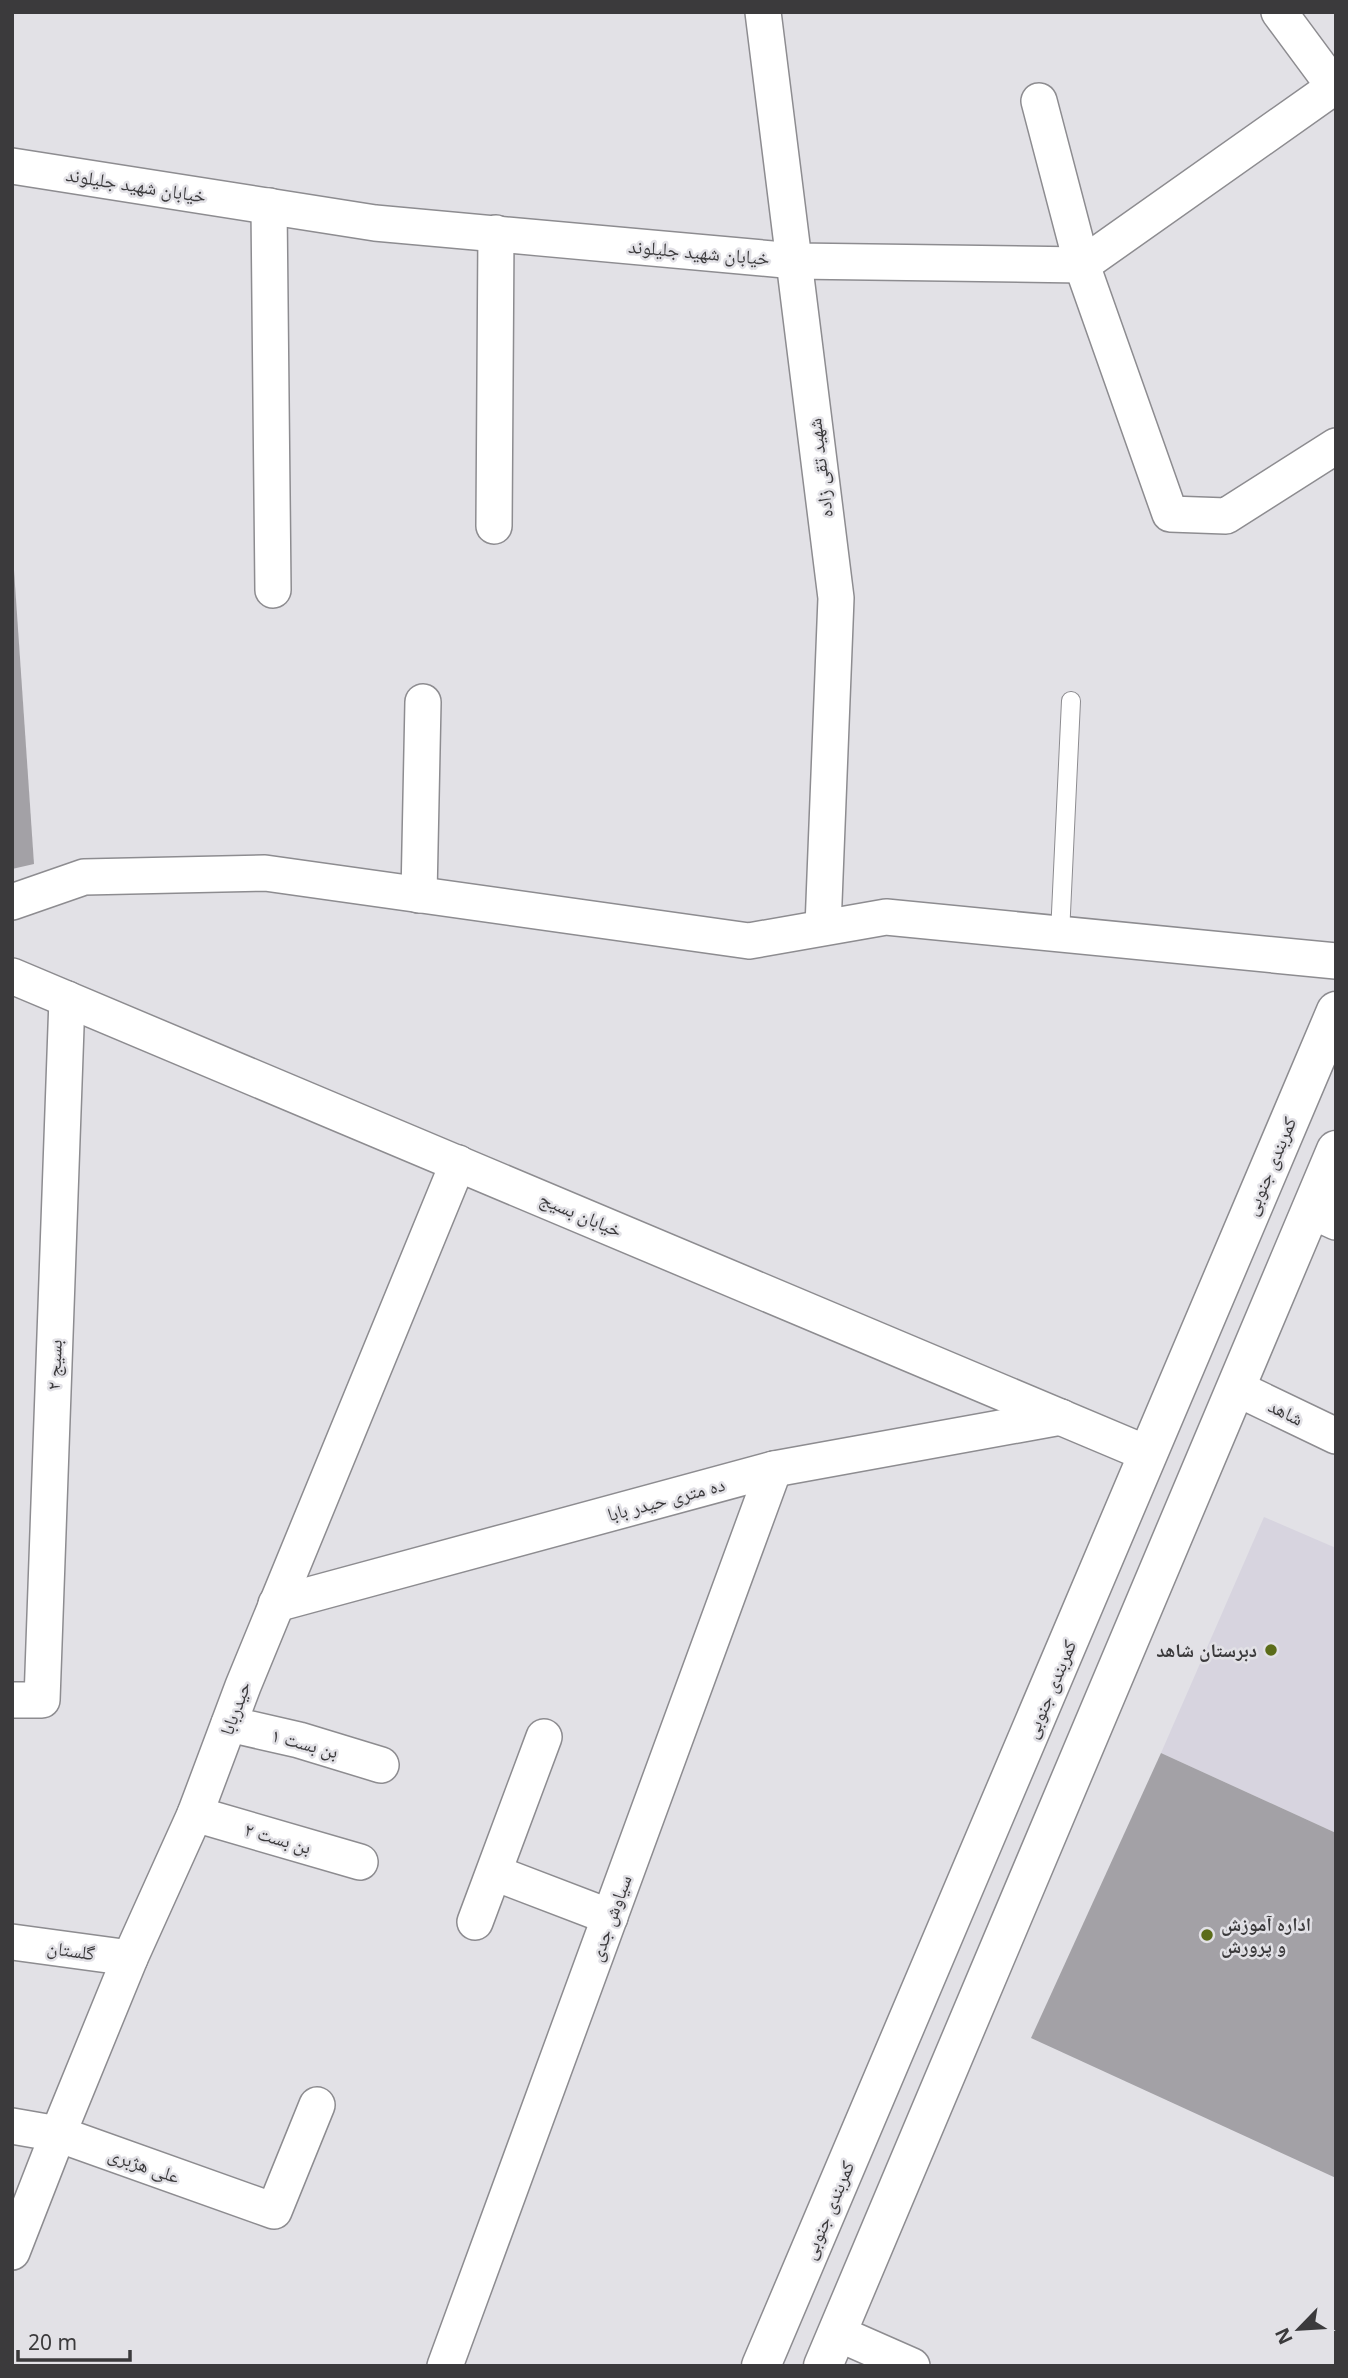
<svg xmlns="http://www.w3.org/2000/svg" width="1348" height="2378" font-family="'Noto Sans','Noto Naskh Arabic',sans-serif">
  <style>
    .built { fill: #d7d4df }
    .building { fill: #a3a1a6 }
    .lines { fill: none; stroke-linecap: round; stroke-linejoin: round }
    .lane-casing { stroke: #8d8c90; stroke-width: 20 }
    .street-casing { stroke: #8d8c90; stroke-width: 38 }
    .primary-casing { stroke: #8d8c90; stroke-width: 41 }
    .lane { stroke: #fff; stroke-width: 18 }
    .street { stroke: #fff; stroke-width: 35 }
    .primary { stroke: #fff; stroke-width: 38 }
    .poi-dot { fill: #5b6c19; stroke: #e2e1e6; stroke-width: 2.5 }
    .labels { text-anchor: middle; stroke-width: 5; stroke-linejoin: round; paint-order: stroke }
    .street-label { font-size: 19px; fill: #3b3a3c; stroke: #e2e1e6 }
    .poi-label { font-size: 19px; font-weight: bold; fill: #3b3a3c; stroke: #e2e1e6; text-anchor: end }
  </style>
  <rect width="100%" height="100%" fill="#e2e1e6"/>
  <!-- built -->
  <polygon class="built" points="1264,1517 1336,1548 1336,1833 1161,1753"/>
  <!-- building -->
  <g class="building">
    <polygon points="12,570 14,570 34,864 12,869"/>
    <polygon points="1161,1753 1336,1833 1336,2178 1031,2038"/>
  </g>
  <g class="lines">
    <!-- lane casing -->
    <g class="lane-casing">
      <polyline id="lane" points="1060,934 1071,701"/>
    </g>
    <!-- street casing -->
    <g class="street-casing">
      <g id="street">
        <polyline points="763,12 836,598 823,927"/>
        <polyline points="1279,12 1336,89"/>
        <polyline points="1039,101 1082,265 1170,514 1226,516 1336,446"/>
        <polyline points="12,166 375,223 795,261 1082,265 1334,87"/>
        <polyline points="269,206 273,590"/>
        <polyline points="494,526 496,233"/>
        <polyline points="419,895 423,702"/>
        <polyline points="12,902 84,877 265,873 749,941 886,917 1336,961"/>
        <polyline points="12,976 1148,1454"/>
        <polyline points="1310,1210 1336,1222"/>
        <polyline points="1236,1388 1336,1436"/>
        <polyline points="276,1604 774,1469 1061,1417"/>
        <polyline points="12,1700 42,1700 67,999"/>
        <polyline points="229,1724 299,1740 381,1765"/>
        <polyline points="195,1814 360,1862"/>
        <polyline points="495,1873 610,1917"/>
        <polyline points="475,1922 544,1737"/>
        <polyline points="12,1942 130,1958"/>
        <polyline points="12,2126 58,2134 274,2211 317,2105"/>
        <polyline points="12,2252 58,2134 130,1958 195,1814 243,1686 458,1163"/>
        <polyline points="837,2333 912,2366"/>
        <polyline points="445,2366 774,1469"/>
      </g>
    </g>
    <!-- primary casing -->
    <g class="primary-casing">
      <g id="primary">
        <polyline points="761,2366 1336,1011"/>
        <polyline points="823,2366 1336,1150"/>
      </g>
    </g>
    <!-- lane -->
    <use href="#lane" class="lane"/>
    <!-- street -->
    <use href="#street" class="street"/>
    <!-- primary -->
    <use href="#primary" class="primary"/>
  </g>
  <!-- markers -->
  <g class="poi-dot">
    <circle cx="1271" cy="1650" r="7"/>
    <circle cx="1207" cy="1935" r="7"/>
  </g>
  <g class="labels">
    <!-- street labels -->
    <g class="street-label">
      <text transform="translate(136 185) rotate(9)" y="7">خیابان شهید جلیلوند</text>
      <text transform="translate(699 252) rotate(5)" y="7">خیابان شهید جلیلوند</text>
      <text transform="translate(820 468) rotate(-97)" y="7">شهید تقی زاده</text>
      <text transform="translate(1270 1166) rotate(-67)" y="7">کمربندی جنوبی</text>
      <text transform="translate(581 1214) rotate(23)" y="7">خیابان بسیج</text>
      <text transform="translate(54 1365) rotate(-88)" y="7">بسیج ۲</text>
      <text transform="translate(1286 1412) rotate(26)" y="7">شاهد</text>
      <text transform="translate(666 1499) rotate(-15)" y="7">ده متری حیدر بابا</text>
      <text transform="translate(1050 1689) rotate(-67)" y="7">کمربندی جنوبی</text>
      <text transform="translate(235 1708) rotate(-70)" y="7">حیدربابا</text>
      <text transform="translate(305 1743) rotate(15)" y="7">بن بست ۱</text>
      <text transform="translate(278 1838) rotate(16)" y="7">بن بست ۲</text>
      <text transform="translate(610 1918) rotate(-70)" y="7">سیاوش جدی</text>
      <text transform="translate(71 1950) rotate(8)" y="7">گلستان</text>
      <text transform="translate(144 2165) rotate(19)" y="7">علی هژبری</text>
      <text transform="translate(828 2210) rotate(-67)" y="7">کمربندی جنوبی</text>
    </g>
    <!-- poi labels -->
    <g class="poi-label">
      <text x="1257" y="1657">دبرستان شاهد</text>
      <text x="1221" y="1931" text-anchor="start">اداره آموزش<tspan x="1221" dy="22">و پرورش</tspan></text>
    </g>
  </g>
  <!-- border -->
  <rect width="1348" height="2378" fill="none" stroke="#3b3a3c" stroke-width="28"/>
  <!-- north arrow -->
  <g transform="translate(1299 2329) rotate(245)" stroke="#e2e1e6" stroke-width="5" paint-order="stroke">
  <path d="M0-5L12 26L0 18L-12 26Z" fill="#3b3a3c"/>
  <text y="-10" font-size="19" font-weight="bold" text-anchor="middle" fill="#3b3a3c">N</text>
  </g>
  <!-- scale -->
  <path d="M18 2350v10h112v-10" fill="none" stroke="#3b3a3c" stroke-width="3.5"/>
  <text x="28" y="2350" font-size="21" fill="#3b3a3c" stroke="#e2e1e6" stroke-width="5" paint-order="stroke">20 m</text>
</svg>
